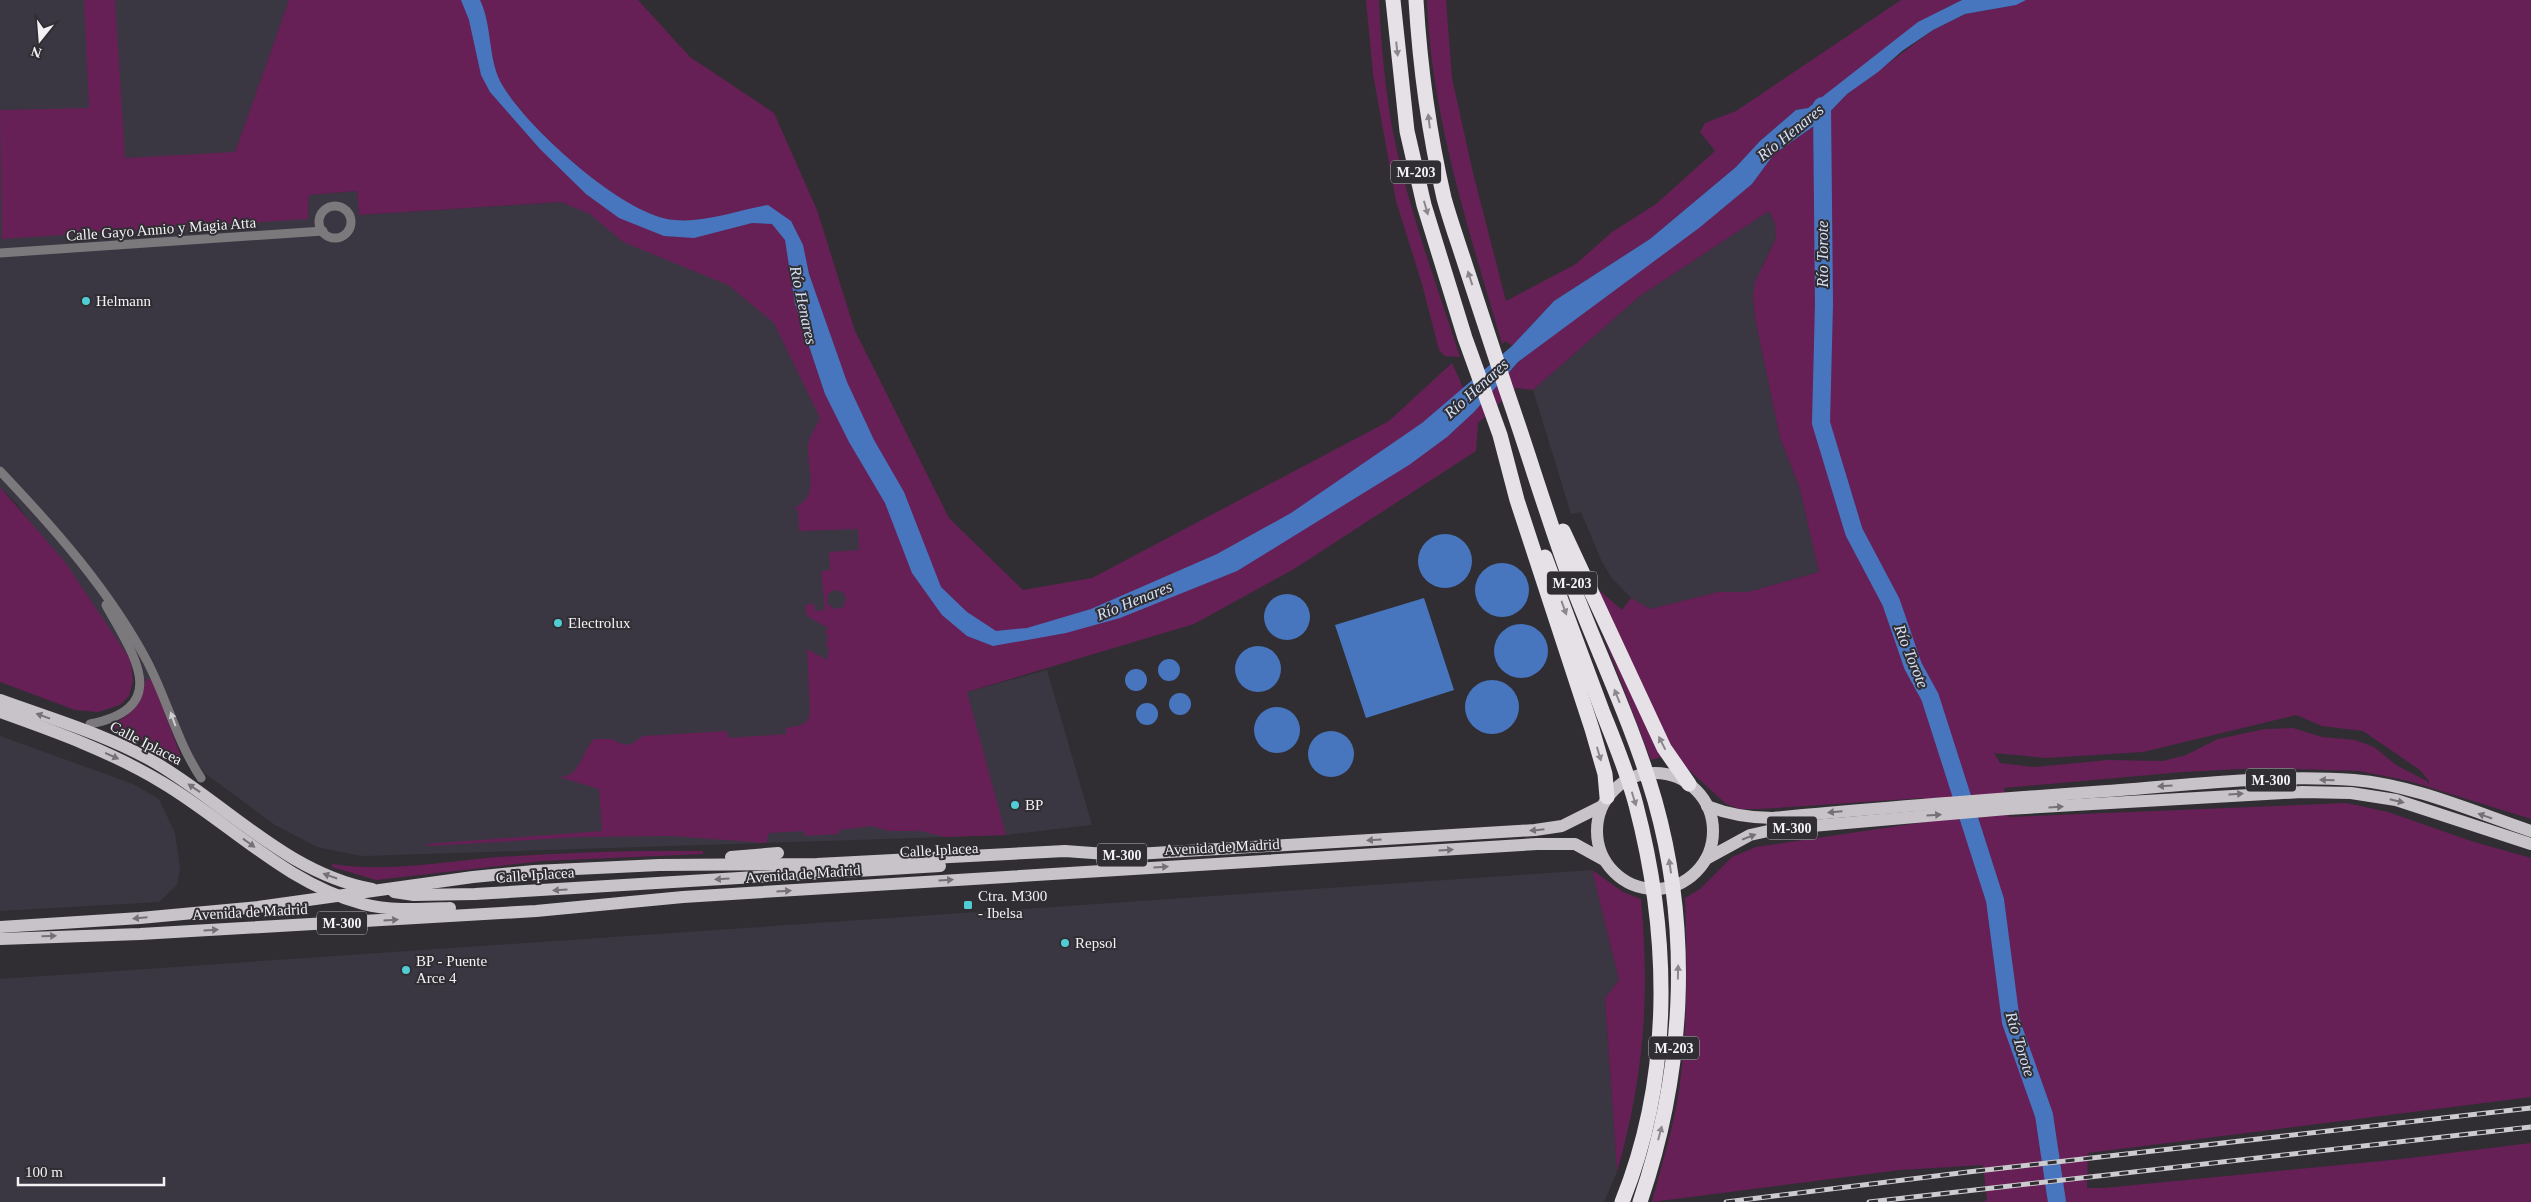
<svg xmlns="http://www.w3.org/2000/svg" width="2531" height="1202" font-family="'Times New Roman',serif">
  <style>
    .built { fill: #3a3742 }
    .green { fill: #662056; fill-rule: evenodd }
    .water { fill: #4776bf }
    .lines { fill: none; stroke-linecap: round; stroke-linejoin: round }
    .river { stroke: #4776bf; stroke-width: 18 }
    .minor { stroke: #7b797c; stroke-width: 9 }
    .primary { stroke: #c7c3c8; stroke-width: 12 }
    .motorway { stroke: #e5e1e6; stroke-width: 15 }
    .rail-casing { stroke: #cccbcf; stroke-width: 5 }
    .rail { stroke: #302e33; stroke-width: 3; stroke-dasharray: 9; stroke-linecap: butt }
    .oneway { fill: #8a888c }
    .oneway2 { fill: #747176 }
    .oneway3 { fill: #cecdd0 }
    .poi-dot { fill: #51ccd2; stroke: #302e33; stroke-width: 2 }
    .labels { text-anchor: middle; stroke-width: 4; stroke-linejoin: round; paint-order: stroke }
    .shield { fill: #302e33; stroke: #b8b6ba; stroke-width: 1 }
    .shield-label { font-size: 14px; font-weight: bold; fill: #f2f1f4 }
    .street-label { font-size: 15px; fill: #f2f1f4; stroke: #302e33 }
    .poi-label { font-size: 15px; fill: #f2f1f4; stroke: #302e33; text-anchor: start }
    .water-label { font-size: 16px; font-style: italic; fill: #d4e1f5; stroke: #302e33 }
  </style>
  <rect width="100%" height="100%" fill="#302e33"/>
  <!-- built -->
  <g class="built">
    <polygon points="0,0 289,0 235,152 308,219 309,195 357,191 359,215 561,202 598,216 766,298 967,692 1047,670 1092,825 1006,835 361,856 317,847 275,825 203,772 18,505 0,487"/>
    <polygon points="1769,211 1775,224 1776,238 1763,264 1753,296 1755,318 1780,438 1799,486 1819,572 1748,592 1718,592 1650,609 1631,598 1611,577 1602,562 1581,512 1571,514 1533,390 1640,296"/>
    <polygon points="0,736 133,784 159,799 175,833 180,868 177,885 159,902 0,911"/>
    <polygon points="1592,870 1619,980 1605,998 1617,1172 1604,1202 0,1202 0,979"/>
  </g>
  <!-- green -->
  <g class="green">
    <path d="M84,0h31l10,158 110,-6 54,-152h349l52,57 84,56 43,97 38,121 94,187 74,72 69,-12 297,-157 63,-58 22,49 44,-50 234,-178 22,-30 47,-33 26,-27 86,-64 32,-16 50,-9 11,-5h505v819l-122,-38 -49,-10 -99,-3 -78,4 -179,16 5,29 337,-14 42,9 83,29 60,17v239l-443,56 -1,35h17l298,-29 129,-16v59h-549l5,-2 -4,-35 -83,5 -248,32c10,-39 23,-79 28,-119 8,-62 7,-123 5,-185l15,-9 32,-32 24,-10 169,-25 -2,-24 -163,11h-20l-14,-5 -48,-44 -27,-49 -51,-111v-9l22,19 9,-12 19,11 68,-17h30l71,-20 -20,-86 -19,-48 -25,-120 -2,-22 2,-14 21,-44 -1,-14 -6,-13 -129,85 -107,94 -17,-2 -38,35 -2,28 -182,118 -100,55 -227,68 39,143 -61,2 -24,-6h-33l-16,-5 -33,4v4l-34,2 -1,-5 -35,2 -3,10 -95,-7 -91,1 -151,9 -4,-2 177,-13 -3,-42 -40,-12c22,0 22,-25 35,-38h18l7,4 11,2 13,-9 84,-5 1,7 58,-4v-6c12,-2 24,-3 24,-17l-3,-62 20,11 2,-12 -3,-2 2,-11 -3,-2 3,-5 -21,-12 -2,-11 9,-1 1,7 10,-1 -4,-39 9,-1 -1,-18 30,-2 -1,-21 -59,2 -1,-22h-5c28,-14 14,-38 15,-62 0,-11 8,-19 12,-29l-46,-95 -46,-38 -105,-43 -33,-28 -29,-12 -202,13 -2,-24 -48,4 -1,24 -306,20 -2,-129 89,-2zM835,590l8,2 3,6 -3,9c-7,3 -12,2 -16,-5l1,-8zM2296,715l26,11 41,5 57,39 9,11 -1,4 -1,-4 -31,-16 -22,-18 -19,-7 -33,-3 -29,-9 -28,1 -47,10 -32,16 -23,6 -55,-1 -73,7 -35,-4 -6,-10 52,5 97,-6z"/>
    <path d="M1366,0h13c2,44 6,88 14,132 15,76 43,151 67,225l-15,-1 -6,-6 -17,-66 -26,-83 -23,-127z"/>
    <path d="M1427,0h19l6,78 21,95 33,128 70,-37 36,-32 44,-28 59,-53 -15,-19 5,-9 31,-12 165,-111h61l-22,11 -132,97 -12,2 -36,31 -24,26 -86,72 -96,62 -42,45 -6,-5 -4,3c-32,-111 -71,-227 -75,-344z"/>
    <polygon points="0,487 65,562 130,659 133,680 129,696 120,705 98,712 75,710 0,682"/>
    <polygon points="1590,601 1665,756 1651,760"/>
    <path d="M146,679h6l31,83 -31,-18 -43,-18c23,-12 32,-19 37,-47z"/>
    <path d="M643,851h60v3l-161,7 -166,19 -44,-13v-3c52,8 103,-1 155,-6 52,-4 104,-6 156,-7z"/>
    <path d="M1592,870l31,22 18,7c9,100 3,177 -24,273l-12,-174 14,-18z"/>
  </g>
  <!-- water -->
  <g class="water">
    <path d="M461,0h19c12,25 8,56 20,81 23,44 124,135 174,139 31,3 64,-10 94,-15l23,16 12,24 6,29 38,108 27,58 30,52 37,95 26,25 29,19 31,-3 64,-19 126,-55 74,-41 131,-90 90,-77 42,-45 96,-62 86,-72 24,-26 36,-31 12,-2 110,-86 44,-22h64l-10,5 -51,9 -32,16 -31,21 -24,21 -31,22 -26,27 -47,33 -22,30 -53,44 -181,134 -44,50 -27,25 -38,28 -172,106 -117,47 -54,15 -73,13 -26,-10 -25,-21 -30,-42 -27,-70 -36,-61 -24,-48 -30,-90 -10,-64 -13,-16 -20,-1 -58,15 -30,-2 -45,-18 -33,-24 -46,-45 -50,-57 -9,-17 -12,-55z"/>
    <circle cx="1445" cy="561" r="27"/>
    <circle cx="1502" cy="590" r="27"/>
    <circle cx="1287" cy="617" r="23"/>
    <polygon points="1424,598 1454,690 1366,718 1335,625"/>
    <circle cx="1521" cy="651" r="27"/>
    <circle cx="1258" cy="669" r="23"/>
    <circle cx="1169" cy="670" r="11"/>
    <circle cx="1136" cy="680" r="11"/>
    <circle cx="1492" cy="707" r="27"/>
    <circle cx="1180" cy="704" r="11"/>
    <circle cx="1147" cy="714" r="11"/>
    <circle cx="1277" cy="730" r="23"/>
    <circle cx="1331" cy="754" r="23"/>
  </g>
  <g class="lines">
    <!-- river -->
    <polyline class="river" points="1822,106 1824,304 1821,423 1854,532 1891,602 1913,666 1930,697 1995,900 2011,1022 2044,1115 2057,1202"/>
    <!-- minor -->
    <g class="minor">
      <circle cx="335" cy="222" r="16"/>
      <polyline points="0,253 323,231"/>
      <path d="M0,471c55,58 109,119 147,190 20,38 30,81 54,117"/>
      <path d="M90,724c84,-17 42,-71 16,-119"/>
    </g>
    <!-- primary -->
    <g class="primary">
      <path d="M0,700c52,19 108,35 156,63 70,41 132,111 216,126"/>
      <path d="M0,712c56,20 112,40 163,71 67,40 122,100 200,121 27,7 58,5 87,4"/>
      <circle cx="1655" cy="831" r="58"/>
      <path d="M1707,806c23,9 42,12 66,12 112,-11 223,-19 334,-27 82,-6 165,-17 247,-11 60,5 120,32 177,51"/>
      <polyline points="731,857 778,853"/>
      <polyline points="1706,859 1750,835 1777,829 2007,809 2302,792 2351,793 2396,800 2531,844"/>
      <polyline points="394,892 414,895 475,894 940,866"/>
      <polyline points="0,927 140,918 258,907 473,877 534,871 659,865 817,864 1065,851 1120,855 1535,830 1562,826 1602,806"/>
      <polyline points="0,939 140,934 536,911 683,897 1537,844 1575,844 1604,860"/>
    </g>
    <!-- motorway -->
    <g class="motorway">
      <polyline points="1393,0 1407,131 1424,205 1465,338 1500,435 1517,500 1592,729 1605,774 1607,797"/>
      <path d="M1416,0c4,67 13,133 28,198 6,22 14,44 21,66 14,42 27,83 41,125 22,63 41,127 64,190 28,74 63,146 85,222 37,132 29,272 -15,401"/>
      <polyline points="1563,531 1664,748 1689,784"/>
      <path d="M1545,557c19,52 39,104 58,156 12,30 25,61 33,92 34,130 37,271 -14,397"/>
    </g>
    <!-- rail casing -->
    <g class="rail-casing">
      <g id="rail">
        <polyline points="1726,1202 1968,1172 2531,1108"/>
        <polyline points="1869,1202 2531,1127"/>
      </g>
    </g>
    <!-- rail -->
    <use href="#rail" class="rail"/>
  </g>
  <!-- one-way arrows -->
  <defs><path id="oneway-solid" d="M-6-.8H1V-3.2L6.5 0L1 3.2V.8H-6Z" transform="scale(1.25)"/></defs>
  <g class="oneway">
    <use href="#oneway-solid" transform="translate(1397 49) rotate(84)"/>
    <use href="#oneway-solid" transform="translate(1429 121) rotate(-97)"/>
    <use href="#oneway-solid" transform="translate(1426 208) rotate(74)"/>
    <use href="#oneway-solid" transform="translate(1470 278) rotate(-108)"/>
    <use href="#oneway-solid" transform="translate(1564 608) rotate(70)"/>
    <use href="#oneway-solid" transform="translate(1617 696) rotate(-112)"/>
    <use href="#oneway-solid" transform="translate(1662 743) rotate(-117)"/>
    <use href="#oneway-solid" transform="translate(1599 754) rotate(74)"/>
    <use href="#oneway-solid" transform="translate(1634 799) rotate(73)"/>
    <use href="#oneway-solid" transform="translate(1670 866) rotate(-98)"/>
    <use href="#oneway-solid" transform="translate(1678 972) rotate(-89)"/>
    <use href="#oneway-solid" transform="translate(1660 1133) rotate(-75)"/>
  </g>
  <g class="oneway2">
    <use href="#oneway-solid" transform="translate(43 716) rotate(-160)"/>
    <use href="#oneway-solid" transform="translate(112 756) rotate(24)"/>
    <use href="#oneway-solid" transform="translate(2327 780) rotate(-178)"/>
    <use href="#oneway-solid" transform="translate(2165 786) rotate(176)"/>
    <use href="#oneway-solid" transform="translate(194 788) rotate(-146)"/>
    <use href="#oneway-solid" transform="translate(2236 794) rotate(-3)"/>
    <use href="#oneway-solid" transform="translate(2397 801) rotate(13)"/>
    <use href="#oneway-solid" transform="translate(2056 807) rotate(-3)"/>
    <use href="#oneway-solid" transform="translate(1835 812) rotate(175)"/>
    <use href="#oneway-solid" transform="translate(1934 815) rotate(-4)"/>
    <use href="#oneway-solid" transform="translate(2485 816) rotate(-161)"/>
    <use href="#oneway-solid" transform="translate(1537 830) rotate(174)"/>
    <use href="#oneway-solid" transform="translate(1749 837) rotate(-21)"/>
    <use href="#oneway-solid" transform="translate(1374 840) rotate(176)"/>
    <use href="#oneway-solid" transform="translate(249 843) rotate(36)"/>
    <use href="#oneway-solid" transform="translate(1446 850) rotate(-3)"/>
    <use href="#oneway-solid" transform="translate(1161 867) rotate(-3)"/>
    <use href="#oneway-solid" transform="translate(330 876) rotate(-161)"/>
    <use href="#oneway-solid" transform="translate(722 879) rotate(177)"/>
    <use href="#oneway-solid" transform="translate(946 880) rotate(-4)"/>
    <use href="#oneway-solid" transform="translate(560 890) rotate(176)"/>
    <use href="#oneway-solid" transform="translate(784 891) rotate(-4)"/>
    <use href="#oneway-solid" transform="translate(140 918) rotate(175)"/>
    <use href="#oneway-solid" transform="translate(391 920) rotate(-3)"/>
    <use href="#oneway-solid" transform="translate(211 930) rotate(-3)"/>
    <use href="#oneway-solid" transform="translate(49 936) rotate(-1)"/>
  </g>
  <use class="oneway3" href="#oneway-solid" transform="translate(173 719) rotate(-110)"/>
  <!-- markers -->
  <g class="poi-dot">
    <circle cx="86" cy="301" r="5"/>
    <circle cx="558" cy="623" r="5"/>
    <circle cx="1015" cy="805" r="5"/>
    <rect x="963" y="900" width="10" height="10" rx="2.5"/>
    <circle cx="1065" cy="943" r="5"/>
    <circle cx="406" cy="970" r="5"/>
  </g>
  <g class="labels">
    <!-- shield labels -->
    <g class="shield">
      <rect x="1391" y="160.5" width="50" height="23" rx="4"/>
      <rect x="1547" y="571.5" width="50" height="23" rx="4"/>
      <rect x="2246" y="768.5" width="50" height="23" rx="4"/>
      <rect x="1767" y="816.5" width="50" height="23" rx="4"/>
      <rect x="1097" y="843.5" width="50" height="23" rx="4"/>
      <rect x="317" y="911.5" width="50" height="23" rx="4"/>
      <rect x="1649" y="1036.5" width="50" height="23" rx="4"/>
    </g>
    <g class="shield-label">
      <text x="1416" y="177">M-203</text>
      <text x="1572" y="588">M-203</text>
      <text x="2271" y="785">M-300</text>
      <text x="1792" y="833">M-300</text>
      <text x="1122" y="860">M-300</text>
      <text x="342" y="928">M-300</text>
      <text x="1674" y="1053">M-203</text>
    </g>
    <!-- street labels -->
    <g class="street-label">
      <text transform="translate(161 229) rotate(-4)" y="5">Calle Gayo Annio y Magia Atta</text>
      <text transform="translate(146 743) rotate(27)" y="5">Calle Iplacea</text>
      <text transform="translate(1222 847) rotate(-3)" y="5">Avenida de Madrid</text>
      <text transform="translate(939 850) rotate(-3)" y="5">Calle Iplacea</text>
      <text transform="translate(803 874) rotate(-4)" y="5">Avenida de Madrid</text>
      <text transform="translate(535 875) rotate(-4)" y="5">Calle Iplacea</text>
      <text transform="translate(250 912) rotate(-3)" y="5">Avenida de Madrid</text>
    </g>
    <!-- poi labels -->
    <g class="poi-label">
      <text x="96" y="306">Helmann</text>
      <text x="568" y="628">Electrolux</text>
      <text x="1025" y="810">BP</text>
      <text x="978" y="901">Ctra. M300<tspan x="978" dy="17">- Ibelsa</tspan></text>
      <text x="1075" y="948">Repsol</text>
      <text x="416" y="966">BP - Puente<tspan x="416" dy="17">Arce 4</tspan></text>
    </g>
    <!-- water labels -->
    <g class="water-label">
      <text transform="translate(1790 132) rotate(-39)" y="6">Río Henares</text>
      <text transform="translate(1822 254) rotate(-90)" y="6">Río Torote</text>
      <text transform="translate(804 305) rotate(78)" y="6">Río Henares</text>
      <text transform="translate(1476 388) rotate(-42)" y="6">Río Henares</text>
      <text transform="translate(1134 600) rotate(-22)" y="6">Río Henares</text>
      <text transform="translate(1912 656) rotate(68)" y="6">Río Torote</text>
      <text transform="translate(2021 1044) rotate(73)" y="6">Río Torote</text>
    </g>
  </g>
  <!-- north arrow -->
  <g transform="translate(40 40) rotate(197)" stroke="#302e33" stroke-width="4" paint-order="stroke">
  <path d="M0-4L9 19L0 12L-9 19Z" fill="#f2f1f4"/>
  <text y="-8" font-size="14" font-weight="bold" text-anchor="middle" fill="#f2f1f4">N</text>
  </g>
  <!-- scale -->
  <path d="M18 1177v8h146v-8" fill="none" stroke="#f2f1f4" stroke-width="2.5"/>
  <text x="25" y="1177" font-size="15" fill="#f2f1f4" stroke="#302e33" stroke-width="4" paint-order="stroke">100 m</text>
</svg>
